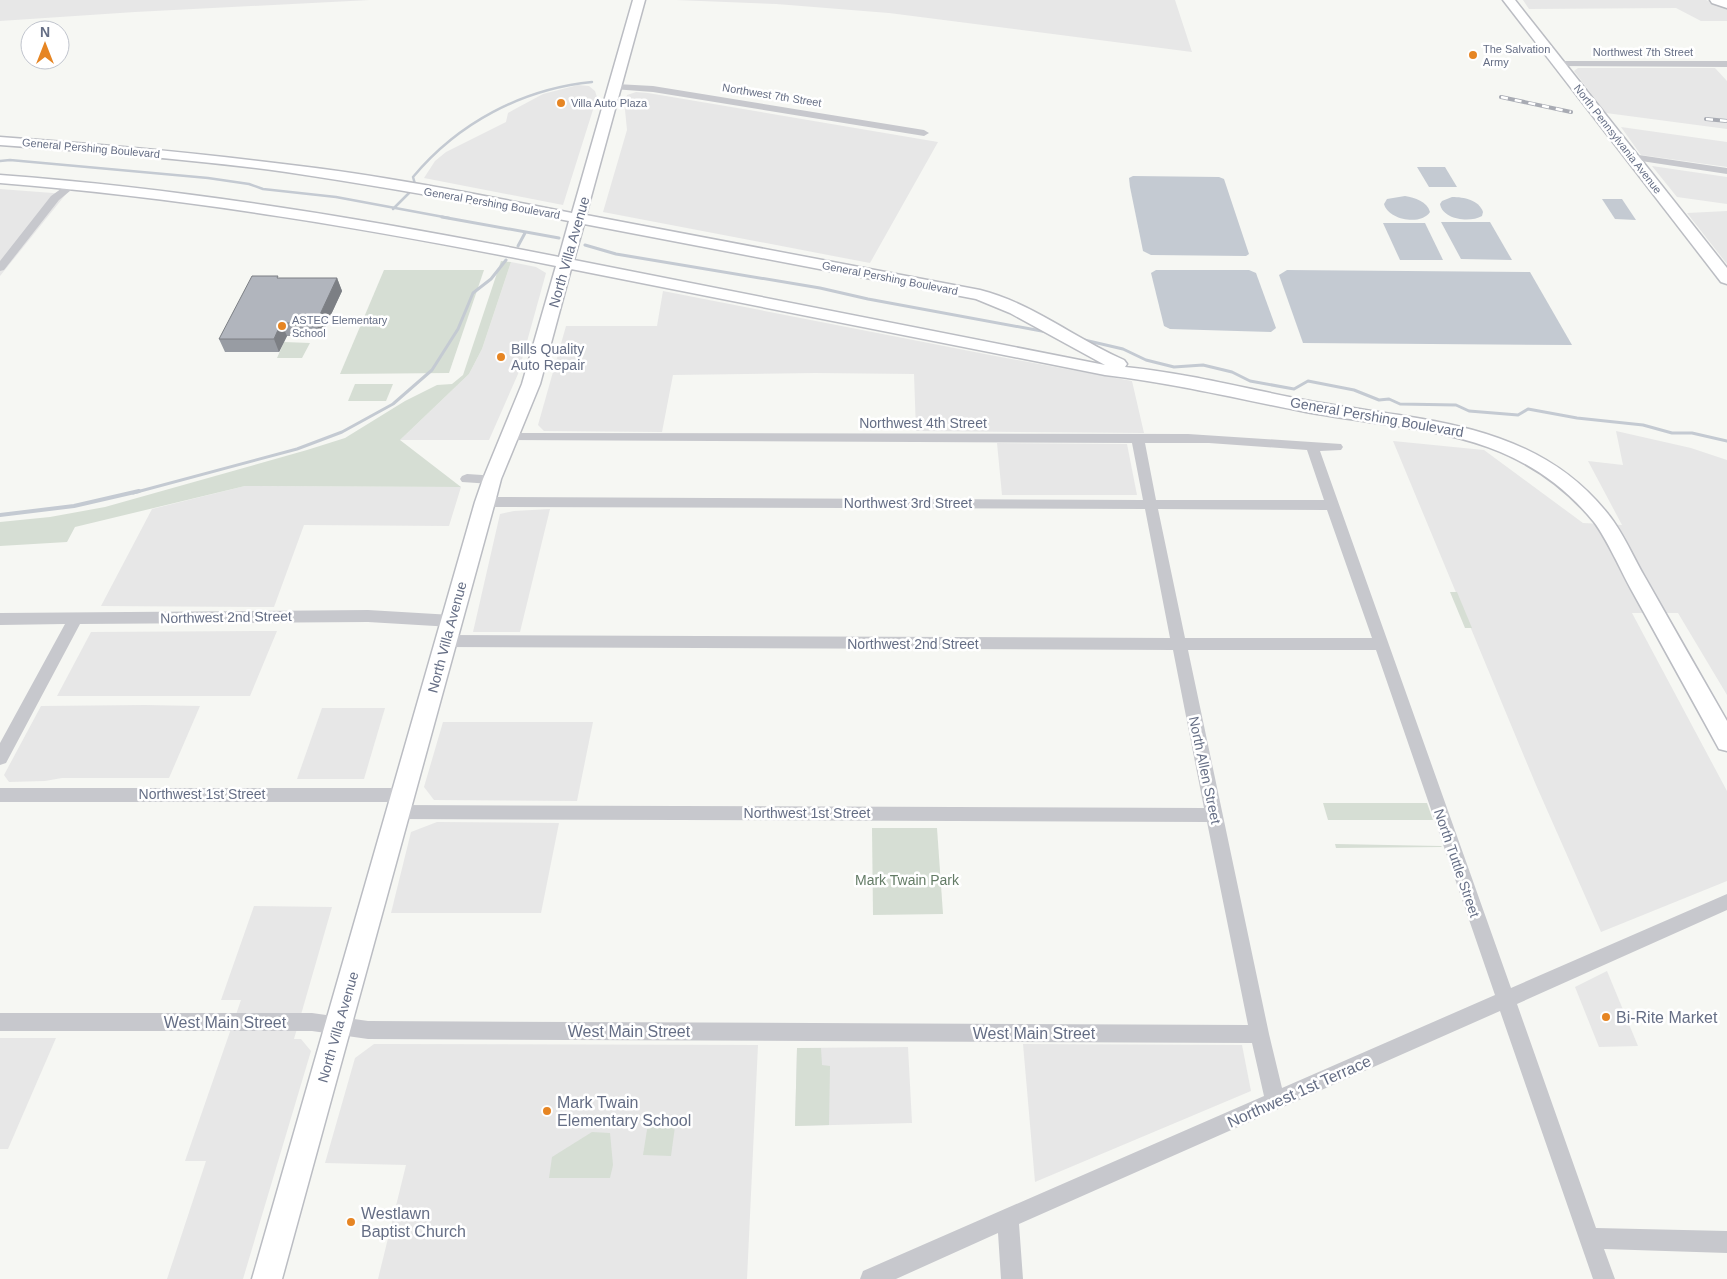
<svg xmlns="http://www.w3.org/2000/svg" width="1727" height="1279" font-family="Helvetica,sans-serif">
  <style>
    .built { fill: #e7e7e7 }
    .green { fill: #d6ded4 }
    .water { fill: #c4cad2 }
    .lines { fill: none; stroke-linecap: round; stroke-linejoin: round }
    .stream-far2 { stroke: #c4cad2; stroke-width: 2.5 }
    .stream-far1 { stroke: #c4cad2; stroke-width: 3 }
    .stream { stroke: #c4cad2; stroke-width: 4 }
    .secondary-casing { stroke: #bbbdc3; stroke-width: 3 }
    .primary-casing { stroke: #b9bbc0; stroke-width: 3 }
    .minor { fill: #c7c8cd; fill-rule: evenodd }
    .secondary { fill: #fff; fill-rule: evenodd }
    .primary { fill: #fff; fill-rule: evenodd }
    .rail-casing { stroke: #a8abb3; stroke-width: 4 }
    .rail { stroke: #fff; stroke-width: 2.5; stroke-dasharray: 7; stroke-linecap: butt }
    .wall { fill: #989ca3 }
    .shaded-wall { fill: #7c7f84 }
    .building { fill: #b1b5bd; stroke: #7c7f84 }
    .poi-dot { fill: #e68523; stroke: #fff; stroke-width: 2 }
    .labels { text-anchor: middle; stroke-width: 5; stroke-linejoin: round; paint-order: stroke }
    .far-poi-label { font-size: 11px; fill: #656e85; stroke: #fff; text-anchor: start }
    .far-street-label { font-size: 11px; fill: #656e85; stroke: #fff }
    .street-label { font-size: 14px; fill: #656e85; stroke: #fff }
    .poi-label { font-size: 14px; fill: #656e85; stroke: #fff; text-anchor: start }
    .park-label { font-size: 14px; fill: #647c66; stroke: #fff }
    .near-poi-label { font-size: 16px; fill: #656e85; stroke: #fff; text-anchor: start }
    .near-street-label { font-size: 16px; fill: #656e85; stroke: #fff }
  </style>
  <rect width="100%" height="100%" fill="#f6f7f3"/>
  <!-- built -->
  <g class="built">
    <polygon points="0,0 370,0 135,12 0,21"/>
    <polygon points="676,0 1175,0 1192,52 889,13 776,4"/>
    <polygon points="1523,0 1706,0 1727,8 1727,21 1701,21 1676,8 1529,9"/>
    <polygon points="1578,68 1715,68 1727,81 1727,129 1606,113 1574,71"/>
    <polygon points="578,85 589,86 595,91 597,97 563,205 424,178 435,161 446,152 506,122 508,113 515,109 543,94"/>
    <polygon points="636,92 648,93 938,142 870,263 603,212 627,130 625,110 627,95"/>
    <polygon points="1621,127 1727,142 1727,167 1641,155"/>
    <polygon points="1652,166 1727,177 1727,204 1677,197"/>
    <polygon points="0,189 66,194 0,276"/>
    <polygon points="1727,211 1727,264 1687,213"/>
    <polygon points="511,262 536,267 546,273 518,374 489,440 400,440 469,374 482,349"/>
    <polygon points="663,291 990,355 1132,381 1144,433 916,431 914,374 815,373 673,375 662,432 544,431 538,425 566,326 657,326"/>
    <polygon points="1616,431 1691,448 1727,460 1727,695 1678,613 1632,613 1727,791 1727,881 1601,932 1536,785 1393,441 1484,450 1583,523 1622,525 1588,461 1623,465"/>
    <polygon points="997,443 1127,444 1137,495 1002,495"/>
    <polygon points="245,486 461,487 449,526 304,525 274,607 101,606 152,509"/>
    <polygon points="550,509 520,632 473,632 500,514 514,511"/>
    <polygon points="277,631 250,696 57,696 91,632"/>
    <polygon points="41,706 145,705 200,706 169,778 62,778 45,781 9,782 4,775"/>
    <polygon points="322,708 385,708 364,779 297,779"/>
    <polygon points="443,722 593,722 577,801 434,800 424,787"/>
    <polygon points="437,822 559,823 541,913 391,913 411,832"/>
    <polygon points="254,906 332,907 294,1039 301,1039 311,1051 243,1279 167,1279 206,1161 185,1161 241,1000 221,1000"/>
    <polygon points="1607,971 1638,1046 1599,1047 1575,987"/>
    <polygon points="0,1038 56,1038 8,1149 0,1149"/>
    <polygon points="374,1044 758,1045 747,1279 378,1279 406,1165 325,1163 355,1058"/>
    <polygon points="1023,1044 1242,1045 1251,1091 1035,1182"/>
    <polygon points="908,1047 912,1123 795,1126 797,1048"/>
  </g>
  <!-- green -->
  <g class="green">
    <polygon points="501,261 511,262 482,349 469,374 400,440 461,487 245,486 75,527 67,542 0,546 0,522 50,517 105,507 307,450 345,438 405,401 437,385 452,384 463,375"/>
    <polygon points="384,270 484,270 449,373 340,374"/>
    <polygon points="284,342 310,343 302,358 277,358"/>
    <polygon points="355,384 393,384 386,401 348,401"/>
    <polygon points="1450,592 1457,592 1472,628 1465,628"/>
    <polygon points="1323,803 1427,803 1433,820 1328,820"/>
    <polygon points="872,828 937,828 943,914 873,915"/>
    <polygon points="1335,844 1441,846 1442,847 1336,848"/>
    <polygon points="797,1048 821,1048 822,1065 830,1066 829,1125 795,1126"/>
    <polygon points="649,1117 676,1119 671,1156 643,1155"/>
    <polygon points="592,1132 610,1133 613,1165 610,1178 549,1178 552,1157"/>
  </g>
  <!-- water -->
  <g class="water">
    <polygon points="1417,167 1445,167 1457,187 1429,187"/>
    <polygon points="1133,176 1219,177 1224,179 1249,254 1246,256 1151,255 1143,251 1130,187 1129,178"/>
    <path d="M1405,196c10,2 22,5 25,16 -9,14 -42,8 -46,-8l3,-5z"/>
    <path d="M1452,197c12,0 27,3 31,15l-1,4c-12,7 -39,4 -42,-12l2,-3z"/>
    <polygon points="1602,199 1622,199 1636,220 1615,219"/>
    <polygon points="1441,222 1490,222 1512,260 1461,259"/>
    <polygon points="1383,223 1425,223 1443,260 1400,260"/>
    <polygon points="1156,270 1249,270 1256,273 1276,328 1271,332 1170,329 1164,326 1151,273"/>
    <polygon points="1287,270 1530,272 1572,345 1303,343 1279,275"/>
  </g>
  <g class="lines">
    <!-- stream-far2 -->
    <g class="stream-far2">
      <polyline points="0,161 10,160 208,178 249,184 263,189 336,197 449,218"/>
      <path d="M415,184l-2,-7c45,-54 109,-88 179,-95"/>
      <polyline points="393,209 409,193"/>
    </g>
    <!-- stream-far1 -->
    <g class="stream-far1">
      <polyline points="442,217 559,238"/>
      <polyline points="585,245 616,254 820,288 868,299 1047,332"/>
      <polyline points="518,246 525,233"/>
      <polyline points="1080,339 1123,349 1146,360 1174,367 1203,365 1232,372 1250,381 1294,389 1308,381 1354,390 1379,400 1389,399 1400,404 1456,405 1469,411 1518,415 1528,409 1577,418 1643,425 1672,433 1692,433 1727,441"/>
      <polyline points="133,493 297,449 342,432 393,404 432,370 458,329 473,293 491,279 506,260"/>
    </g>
    <!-- stream -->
    <polyline class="stream" points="0,515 74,506 139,491"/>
    <!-- secondary casing -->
    <g class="secondary-casing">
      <g id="secondary">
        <path d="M633,0h12l-59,215 394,75c52,13 96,49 144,70l3,4 -2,3c60,6 119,21 179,33 110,21 228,18 304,114 15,18 26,45 38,65 27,48 54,95 81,142v30l-8,-2c-29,-53 -58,-106 -87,-158 -11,-20 -25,-52 -38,-69 -78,-95 -179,-90 -288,-110 -67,-13 -133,-29 -201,-37l-534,-106 -31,115 -39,95 -6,23 -213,777h-30l223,-777 8,-23 39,-95 34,-118c-184,-37 -368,-68 -556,-83v-8c188,14 374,45 559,82l10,-36c-94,-18 -188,-35 -283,-49 -95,-13 -191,-20 -286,-27v-8c95,7 189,15 283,27 97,11 193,30 289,49zM584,224l392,75 34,14 95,52 -531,-105z"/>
        <polygon points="1503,0 1515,0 1727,268 1727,284 1721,282"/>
      </g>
    </g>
    <!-- primary casing -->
    <g class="primary-casing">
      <polygon id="primary" points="1710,0 1727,0 1727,8 1712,3"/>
    </g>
    <!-- minor -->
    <g class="minor">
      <polygon points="1560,61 1727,61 1727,67 1557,66 1555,64"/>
      <polygon points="616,84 653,86 924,130 929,133 924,136 653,92 613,89 613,85"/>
      <polygon points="1632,154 1727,168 1727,174 1628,159 1627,157"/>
      <polygon points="72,181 77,184 76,186 59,200 4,270 0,271 0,261 51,196"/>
      <path d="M510,433l678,1 153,10 2,3 -2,3 -21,1 191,537 216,-94v16l-210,94 79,224 131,3v22l-123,-4 11,30h-22l-93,-268 -481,213 4,55h-22l-3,-46 -102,46h-36l3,-8 401,-175 -12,-53 -884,-4 -56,-8h-312v-18h312l56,8 880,4 -41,-203 -808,-3 -6,-2 -2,-5 2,-5 6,-2 805,3 -31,-158 -727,-3 -5,-2 -3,-4 3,-4 5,-2 724,3 -25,-129 -660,-2 -5,-2 -2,-3 2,-3 5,-2 658,3 -11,-57 -627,-3 -1,-3 1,-3zM1145,443h64l98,7 17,50h-168zM1158,509l169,1 45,128h-187zM1188,650h188l119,345 -213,93 -13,-54z"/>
      <polygon points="467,474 497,476 499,479 497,482 492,484 462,482 460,479 462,476"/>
      <polygon points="368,610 452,615 457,617 459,621 457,625 452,627 368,622 80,624 6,763 0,765 0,743 65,624 0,625 0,613"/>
      <polygon points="0,788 404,788 410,790 412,795 410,800 404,802 0,802"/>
    </g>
    <!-- secondary -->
    <use href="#secondary" class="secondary"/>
    <!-- primary -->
    <use href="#primary" class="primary"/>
    <!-- rail casing -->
    <g class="rail-casing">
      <g id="rail">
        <polyline points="1501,97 1571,112"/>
        <polyline points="1706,119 1727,121"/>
      </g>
    </g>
    <!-- rail -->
    <use href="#rail" class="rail"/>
  </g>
  <!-- wall -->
  <polygon class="wall" points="279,278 337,278 342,291 321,336 287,336 279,352 225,352 219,339"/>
  <!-- shaded-wall -->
  <g class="shaded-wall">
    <polygon points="337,278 342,291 321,336 316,323"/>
    <polygon points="281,323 287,336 279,352 274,339"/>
  </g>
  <!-- building -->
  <polygon class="building" points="252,276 278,276 277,278 337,278 316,323 281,323 274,339 219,339"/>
  <!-- markers -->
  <g class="poi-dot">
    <circle cx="1473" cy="55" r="5"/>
    <circle cx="561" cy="103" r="5"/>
    <circle cx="282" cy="326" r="5"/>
    <circle cx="501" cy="357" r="5"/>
    <circle cx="1606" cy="1017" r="5"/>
    <circle cx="547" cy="1111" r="5"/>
    <circle cx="351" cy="1222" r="5"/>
  </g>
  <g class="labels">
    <!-- far-poi labels -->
    <g class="far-poi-label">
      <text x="1483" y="53">The Salvation<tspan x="1483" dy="13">Army</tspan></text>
      <text x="571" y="107">Villa Auto Plaza</text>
      <text x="292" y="324">ASTEC Elementary<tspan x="292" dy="13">School</tspan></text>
    </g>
    <!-- far-street labels -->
    <g class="far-street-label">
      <text x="1643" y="56">Northwest 7th Street</text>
      <text transform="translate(772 95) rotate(9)" y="4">Northwest 7th Street</text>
      <text transform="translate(1618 139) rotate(52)" y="4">North Pennsylvania Avenue</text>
      <text transform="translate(91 148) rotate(5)" y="4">General Pershing Boulevard</text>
      <text transform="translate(492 203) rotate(10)" y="4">General Pershing Boulevard</text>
      <text transform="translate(890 278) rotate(11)" y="4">General Pershing Boulevard</text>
    </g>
    <!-- street labels -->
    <g class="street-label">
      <text transform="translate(569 252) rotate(-74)" y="5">North Villa Avenue</text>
      <text transform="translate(1377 417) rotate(10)" y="5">General Pershing Boulevard</text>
      <text x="923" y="428">Northwest 4th Street</text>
      <text x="908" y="508">Northwest 3rd Street</text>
      <text transform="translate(226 617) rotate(-1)" y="5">Northwest 2nd Street</text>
      <text transform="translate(447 637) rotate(-75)" y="5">North Villa Avenue</text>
      <text x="913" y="649">Northwest 2nd Street</text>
      <text transform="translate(1205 770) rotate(78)" y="5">North Allen Street</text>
      <text x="202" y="799">Northwest 1st Street</text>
      <text x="807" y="818">Northwest 1st Street</text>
      <text transform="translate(1457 863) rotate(71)" y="5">North Tuttle Street</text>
      <text transform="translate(338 1027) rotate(-74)" y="5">North Villa Avenue</text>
    </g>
    <!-- poi labels -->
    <g class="poi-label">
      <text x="511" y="354">Bills Quality<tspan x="511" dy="16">Auto Repair</tspan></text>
    </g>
    <!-- park labels -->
    <g class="park-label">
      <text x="907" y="885">Mark Twain Park</text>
    </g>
    <!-- near-poi labels -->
    <g class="near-poi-label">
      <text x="1616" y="1023">Bi-Rite Market</text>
      <text x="557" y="1108">Mark Twain<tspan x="557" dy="18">Elementary School</tspan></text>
      <text x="361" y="1219">Westlawn<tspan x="361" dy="18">Baptist Church</tspan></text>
    </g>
    <!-- near-street labels -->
    <g class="near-street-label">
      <text x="225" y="1028">West Main Street</text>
      <text x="629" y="1037">West Main Street</text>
      <text x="1034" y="1039">West Main Street</text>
      <text transform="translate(1299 1091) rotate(-24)" y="6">Northwest 1st Terrace</text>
    </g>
  </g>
  <!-- north arrow -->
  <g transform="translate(45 45)"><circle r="24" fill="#ffffff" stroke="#c1c5ce"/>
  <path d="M0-4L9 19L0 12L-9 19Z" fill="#e68523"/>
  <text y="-8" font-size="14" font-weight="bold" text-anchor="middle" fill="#656e85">N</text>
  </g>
</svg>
